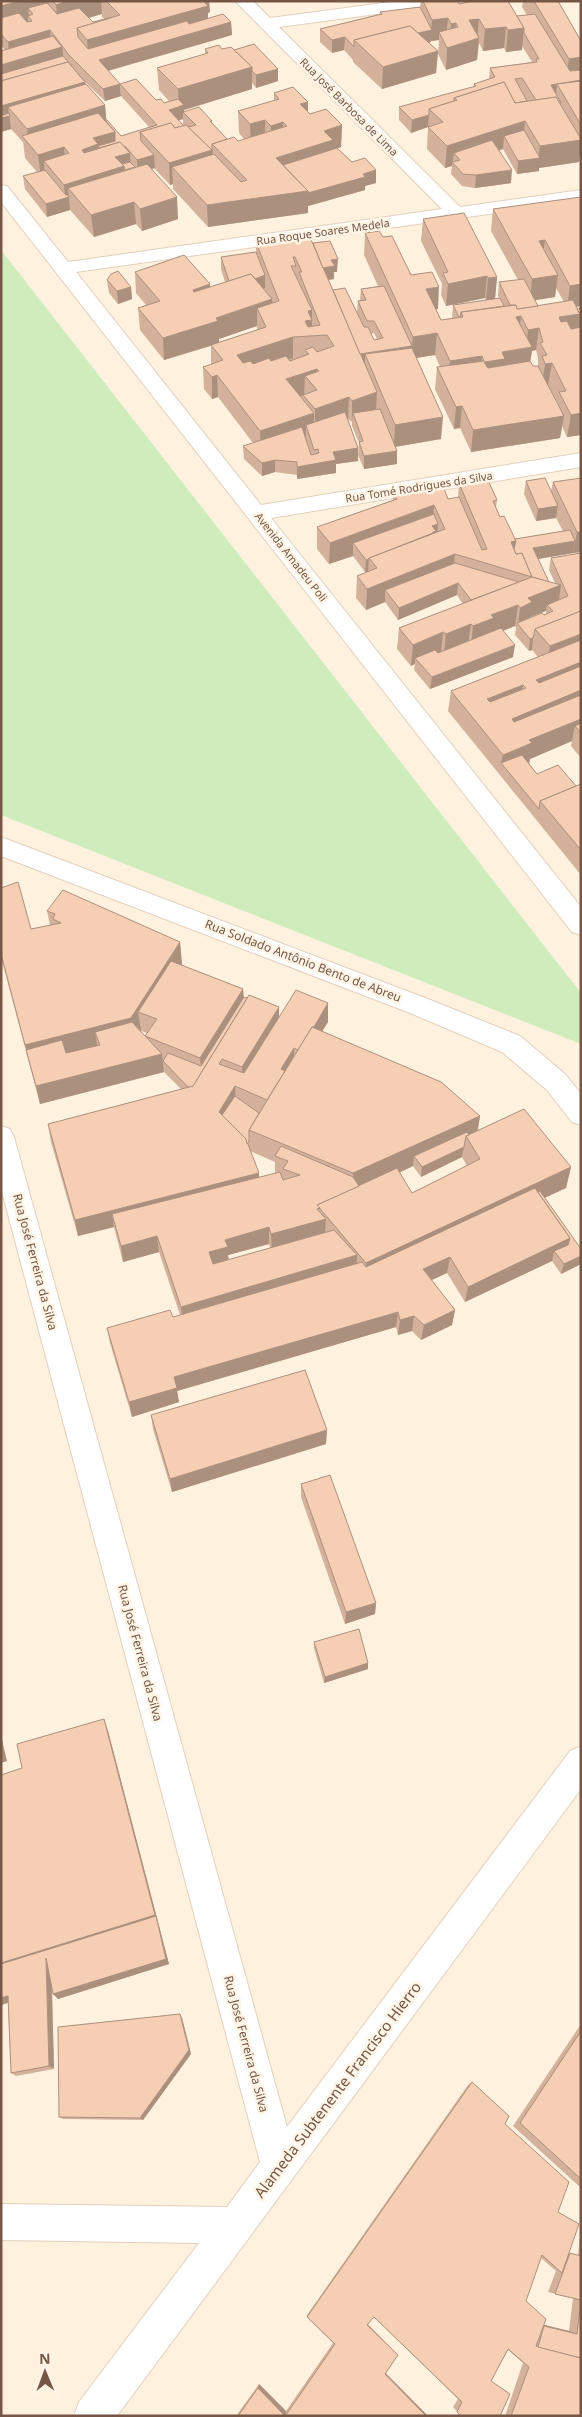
<svg xmlns="http://www.w3.org/2000/svg" width="582" height="2417" font-family="'Noto Sans',sans-serif">
  <style>
    .green { fill: #cfecbc }
    .lines { fill: none; stroke-linecap: round; stroke-linejoin: round }
    .minor-casing { stroke: #e4cfbd; stroke-width: 2 }
    .minor { fill: #fff; fill-rule: evenodd }
    .wall { fill: #d3b19b; fill-rule: evenodd }
    .shaded-wall { fill: #ac907e }
    .building { fill: #f5ceb4; stroke: #ac907e; fill-rule: evenodd }
    .labels { text-anchor: middle; stroke-width: 5; stroke-linejoin: round; paint-order: stroke }
    .far-street-label { font-size: 11px; fill: #765645; stroke: #fff5e6 }
    .street-label { font-size: 12px; fill: #765645; stroke: #fff5e6 }
    .near-street-label { font-size: 15px; fill: #765645; stroke: #fff5e6 }
  </style>
  <rect width="100%" height="100%" fill="#fef2de"/>
  <!-- green -->
  <polygon class="green" points="1,250 581,993 581,1044 1,815"/>
  <g class="lines">
    <!-- minor casing -->
    <g class="minor-casing">
      <g id="minor">
        <polygon points="235,1 253,1 270,18 398,1 445,1 437,6 279,27 460,207 581,190 581,201 76,272 261,505 581,453 581,467 271,518 581,907 581,935 572,932 1,202 1,185 7,186 68,262 442,209"/>
        <polygon points="1,837 428,999 520,1036 565,1074 581,1094 581,1125 572,1122 547,1090 502,1052 410,1013 1,856"/>
        <polygon points="1,1126 10,1129 14,1137 287,2127 570,1751 581,1746 581,1789 117,2416 74,2416 79,2402 199,2243 1,2240 1,2204 227,2207 260,2162 1,1188"/>
      </g>
    </g>
    <!-- minor -->
    <use href="#minor" class="minor"/>
  </g>
  <!-- wall -->
  <g class="wall">
    <path d="M1,1h208l1,11 -2,1v5l23,4 1,13 -124,36 13,25 -16,5 -20,-19 1,2 19,21 1,15 15,16 28,-9 -28,-31 -1,-12 36,16 8,3 5,-2 -10,-11 -2,-22 48,-14v-5l29,1 44,31 -22,7 -4,-5v6l-68,21v2l28,9v2l15,16 11,2 6,-2 -5,-6 -1,-22 36,-10v-8l36,21 32,11 -1,22 -4,1 15,14 24,8v13l-11,3v4l-57,16v7l-100,14 -35,-38v-5l-3,1 -16,-17 -2,1 26,50 -36,12 -6,-7 -42,13 -24,-27 -23,7 -22,-28 -2,-13 14,-4 -12,-14 -2,-16 -12,-13 -10,3v-81l4,-1 -4,-5zM102,14v3l2,2 -11,3 -4,-4zM183,119v6l-4,-5z"/>
    <polygon points="421,1 459,4 517,16 527,15 522,7 523,1 558,1 581,41 581,152 580,151 579,162 539,168 539,171 517,174 503,149 499,151 511,183 475,188 462,186 451,174 452,166 445,168 427,149 428,127 411,133 399,120 399,107 473,87 474,84 489,79 490,68 532,62 522,46 522,50 506,52 504,48 483,51 479,43 477,60 446,70 438,54 439,40 431,41 431,42 429,43 438,51 436,73 382,89 353,62 353,60 344,50 332,53 320,42 320,29 380,14 380,12 420,7"/>
    <path d="M581,197v109l-5,1 5,128 -14,2 -5,-11 -2,12 -89,14 -11,-24 -6,1 -19,-40 2,-22h3l-5,-12 -19,3 25,81 -46,8 2,4v13l-33,5 -6,-14v6l-22,3v9l-39,6v-4l-22,-3 -13,4 -18,-17 -1,-13 10,-3 -35,-46 -6,2 -8,-10 -1,-22 8,-3v-18l-47,14 -24,-30 -2,-22 8,-3 -10,-12 -1,-21 75,15 15,-5 -4,-13v-12l35,-5v-10l57,1 24,29h-3v7l-6,1 5,10 24,22 1,-11 2,-1 1,-11 17,-3 -14,-31 1,-22 18,4 55,72h-2l5,11 11,-2 1,-13 33,-5 -1,-2 -39,8 -5,-11 1,-11 -21,-43 2,-22 74,58 -2,22 4,-1 -1,-3 1,-13 19,-2 -27,-49 2,-22zM556,288l8,14 -26,4 -3,-6 20,-3zM257,326v4l-38,12v-3zM374,333l3,6 -3,1 -3,-6zM536,350l2,8v8h-5l-3,-4 2,-11zM548,385l10,18v1zM348,419l4,3v4l7,17 -1,12v-7z"/>
    <polygon points="107,280 131,287 132,299 118,304 109,293"/>
    <path d="M581,478v74l-43,7 11,23 6,1 -6,-13 2,-12 30,-5v205l-10,-12 1,-5 -42,18 -1,5 8,10 39,12 5,-2v91l-133,-164 3,-20 87,-34 -6,-7 -3,1 -14,-16 1,-8 -1,-1 -12,5 10,26 -83,32 -16,-19 1,-6 -4,2 -14,-17 2,-21 64,-24 -6,-9 -59,25 -13,-18 -19,8 -10,-12 1,-22 11,-4h-3l-12,-16 -24,8 -12,-15v-22l76,-27v-6l55,5 10,-1 1,-15 38,17 -1,7 4,10 15,22 48,-8 -7,-13 -20,3 -12,-27 2,-13 25,10 2,-9zM546,611v3l-16,3z"/>
    <path d="M1,888l30,41 19,-4 -3,-14 133,31 2,23 61,24 1,8 35,20 49,5 -6,9 158,85 -2,15 93,36 -5,21 -22,10 37,51v15l-20,10 -9,-13 -87,41 -18,-29 -16,7 24,30 -3,15 -31,15 -9,-9 -14,4 -2,-8 -219,64 2,11 -47,15 -22,-74 -3,-15 66,-11 7,-2 -21,-63 -36,10 -9,-35 -36,9 -27,-94 -3,-18 133,-35 -17,-17 -124,32 -39,-147zM140,1031h1l6,2 -2,4zM250,1151l25,11v11h1l-17,5zM462,1157l5,9 -55,27 -13,-20 14,-7 8,11zM269,1244l1,4 -41,12 -1,-5z"/>
    <polygon points="151,1415 327,1430 326,1444 172,1492 153,1429"/>
    <polygon points="301,1484 376,1603 375,1614 345,1624 301,1497"/>
    <polygon points="314,1642 368,1663 368,1669 324,1683 314,1648"/>
    <polygon points="108,1731 169,1964 58,1999 52,1985 54,2069 16,2076 11,2073 8,2003 1,2005 1,1775 22,1768"/>
    <polygon points="182,2018 191,2054 143,2120 63,2119 59,2117"/>
    <polygon points="581,2024 581,2188 513,2126"/>
    <path d="M472,2082l33,42 53,88 11,41 9,2 3,-27v188h-76l18,-53 -15,-13 -17,31 19,13 -49,22 -8,-9 5,-8 -84,-82 -6,7 30,31 -12,18 42,43h-192l23,-32 27,27 47,-68 -26,-26v-2l161,-230zM541,2258l15,13 -8,21 25,6 -4,33 -25,-6 -18,-24z"/>
  </g>
  <!-- shaded-wall -->
  <g class="shaded-wall">
    <polygon points="20,1 48,1 49,12 33,14 28,8 29,17 28,16 28,21 1,29 1,6"/>
    <polygon points="53,1 101,1 102,14 58,26 56,5"/>
    <polygon points="203,1 209,1 210,12 208,13 208,27 89,62 87,40"/>
    <polygon points="448,18 446,39 439,32 439,40 431,41 431,42 372,57 362,47 431,30 432,20"/>
    <polygon points="479,19 477,39 479,38 477,60 446,70 447,48 469,20"/>
    <polygon points="231,22 232,35 100,73 99,60"/>
    <polygon points="456,23 454,45 450,46 451,24"/>
    <polygon points="506,27 504,48 483,51 485,29"/>
    <polygon points="524,28 522,50 506,52 508,30"/>
    <polygon points="50,30 51,42 9,54 8,42"/>
    <polygon points="345,37 344,50 332,53 332,40"/>
    <polygon points="62,47 65,68 1,102 1,65"/>
    <polygon points="438,51 436,73 382,89 383,67"/>
    <polygon points="581,57 581,79 566,81 569,59"/>
    <polygon points="252,67 252,89 184,110 184,114 183,112 183,119 170,123 169,110 179,107 178,89"/>
    <polygon points="278,69 278,81 256,88 256,75"/>
    <polygon points="581,80 581,93 557,84 556,96 551,85"/>
    <polygon points="85,82 87,104 8,107 11,129 1,132 1,106"/>
    <polygon points="120,84 121,96 105,101 103,89"/>
    <polygon points="308,102 308,124 300,104"/>
    <polygon points="105,105 107,127 29,144 27,129"/>
    <polygon points="429,115 428,127 411,133 412,120"/>
    <polygon points="265,120 265,142 251,146 250,124"/>
    <polygon points="525,121 523,143 504,136 503,149 459,163 460,160 454,153 452,166 445,168 447,146"/>
    <polygon points="283,122 283,144 271,148 271,126"/>
    <polygon points="342,125 341,147 333,150 286,177 276,158 324,131"/>
    <polygon points="115,132 125,146 126,154 130,153 131,172 68,188 70,210 47,217 46,204 65,198 64,185 84,172 82,150 93,138"/>
    <polygon points="581,140 581,147 579,162 539,168 539,171 517,174 518,161 538,158 540,146"/>
    <polygon points="64,147 66,169 44,161 45,176 41,177 38,155"/>
    <polygon points="212,150 213,172 172,167 173,184 170,185 169,163"/>
    <polygon points="154,155 155,168 138,173 137,160"/>
    <polygon points="376,170 376,183 365,186 365,190 308,206 308,213 208,227 207,205 363,174"/>
    <polygon points="512,170 511,183 475,188 476,175"/>
    <polygon points="177,197 178,219 142,231 140,209"/>
    <polygon points="134,202 136,224 94,237 91,215"/>
    <polygon points="545,240 542,262 539,241"/>
    <polygon points="338,259 337,272 334,272 334,279 319,281 319,268 331,260"/>
    <polygon points="265,275 265,288 231,300 230,287"/>
    <polygon points="558,275 555,297 530,301 532,279"/>
    <polygon points="487,276 485,298 446,306 448,284"/>
    <polygon points="497,277 495,299 486,300 488,278"/>
    <polygon points="210,284 211,306 194,312 193,290"/>
    <polygon points="581,284 581,306 567,308 570,286"/>
    <polygon points="131,287 132,299 118,304 117,291"/>
    <polygon points="439,287 438,309 425,311 426,289"/>
    <polygon points="272,299 273,321 257,308 257,326 219,339 219,343 164,360 163,338 216,318"/>
    <polygon points="312,310 312,336 305,321 308,311"/>
    <polygon points="580,314 581,334 556,339 559,317"/>
    <polygon points="521,316 519,338 516,317"/>
    <polygon points="539,328 536,350 532,351 529,369 482,383 484,362 502,352 526,348 528,330"/>
    <polygon points="437,333 435,355 370,365 365,354 365,366 357,355 412,346 413,337"/>
    <polygon points="293,337 293,358 237,377 237,355"/>
    <polygon points="482,356 480,378 448,383 450,361"/>
    <polygon points="552,363 548,385 542,386 545,364"/>
    <polygon points="317,369 317,391 305,376 304,395 286,401 286,379"/>
    <polygon points="217,375 218,397 212,399 212,377"/>
    <polygon points="377,392 376,414 353,413 352,422 352,401"/>
    <polygon points="349,397 348,419 315,431 315,409"/>
    <polygon points="462,406 460,428 454,429 456,407"/>
    <polygon points="314,413 314,435 306,425 306,438 261,453 260,431"/>
    <polygon points="581,413 581,435 567,437 571,415"/>
    <polygon points="564,416 560,438 471,452 473,430"/>
    <polygon points="443,417 441,439 394,447 395,425"/>
    <polygon points="358,448 358,461 336,464 336,473 297,479 297,467 333,452"/>
    <polygon points="397,451 397,464 364,469 364,456"/>
    <polygon points="275,460 275,472 262,476 262,463"/>
    <polygon points="434,505 433,526 438,524 437,536 435,543 353,543 353,556 329,564 330,543"/>
    <polygon points="558,506 556,518 536,521 538,509"/>
    <polygon points="577,532 581,532 581,552 573,553"/>
    <polygon points="516,541 513,562 511,542"/>
    <polygon points="575,541 573,553 532,560 533,548"/>
    <polygon points="455,554 453,575 385,590 385,602 366,610 367,589"/>
    <polygon points="369,559 368,572 365,572 366,560"/>
    <polygon points="458,583 457,595 398,620 399,608"/>
    <polygon points="561,585 558,606 547,605 546,611 530,617 518,625 520,608 527,604 476,607"/>
    <polygon points="518,605 515,626 491,635 471,647 473,626 491,615"/>
    <polygon points="471,624 468,645 444,655 446,634"/>
    <polygon points="443,632 441,653 415,658 415,664 411,666 413,645"/>
    <polygon points="581,634 581,653 547,667 550,646"/>
    <polygon points="533,638 532,650 529,651 530,639"/>
    <polygon points="515,645 513,657 430,689 432,677"/>
    <polygon points="581,662 581,681 533,701 536,680"/>
    <polygon points="523,685 520,705 484,719 487,699"/>
    <polygon points="581,690 581,710 509,739 512,719"/>
    <polygon points="581,719 581,733 575,726 572,741 530,759 529,764 501,763 503,755 529,740"/>
    <polygon points="180,942 182,965 138,1012 141,1031 134,1041 95,1032 98,1050 31,1067 25,1045"/>
    <polygon points="243,989 244,1008 202,1076 200,1058"/>
    <polygon points="328,1003 328,1022 299,1069 299,1051"/>
    <polygon points="279,1007 279,1025 243,1085 242,1067"/>
    <polygon points="294,1048 294,1067 287,1077 281,1069"/>
    <polygon points="162,1054 164,1072 40,1104 36,1086"/>
    <polygon points="235,1086 236,1104 224,1124 219,1112"/>
    <polygon points="480,1116 476,1138 466,1136 414,1156 413,1166 361,1190 352,1192 353,1173"/>
    <polygon points="464,1147 462,1157 421,1177 422,1167"/>
    <polygon points="571,1167 566,1188 365,1282 366,1263"/>
    <polygon points="259,1173 259,1190 112,1214 114,1227 78,1236 75,1220"/>
    <polygon points="326,1219 325,1235 272,1251 271,1234"/>
    <polygon points="269,1227 269,1244 228,1255 229,1263 211,1268 209,1252 225,1240"/>
    <polygon points="157,1236 159,1252 123,1262 121,1246"/>
    <polygon points="570,1238 566,1254 554,1251 552,1261 465,1302 468,1287"/>
    <polygon points="357,1255 356,1271 183,1322 181,1307"/>
    <polygon points="581,1256 581,1264 561,1274 564,1264"/>
    <polygon points="450,1257 447,1273 421,1285 423,1269"/>
    <polygon points="455,1310 452,1325 421,1340 424,1325"/>
    <polygon points="398,1312 396,1327 177,1391 179,1402 132,1417 129,1402 174,1377"/>
    <polygon points="414,1316 412,1331 398,1335 400,1320"/>
    <polygon points="327,1430 326,1444 172,1492 170,1479"/>
    <polygon points="376,1603 375,1614 345,1624 346,1612"/>
    <polygon points="368,1663 368,1669 324,1683 325,1677"/>
    <polygon points="104,1719 108,1731 169,1964 58,1999 53,1994 158,1923 1,1972 1,1963"/>
    <polygon points="1,1736 7,1761 1,1763"/>
    <polygon points="46,1958 51,1963 54,2069 49,2066"/>
    <polygon points="8,1996 13,2001 1,2005 1,1998"/>
    <polygon points="180,2014 182,2018 191,2054 143,2120 140,2118"/>
    <polygon points="537,2323 569,2331 577,2334 544,2326"/>
    <polygon points="383,2371 428,2416 426,2416 385,2374"/>
    <polygon points="259,2384 286,2411 286,2415 290,2416 285,2416 258,2388"/>
  </g>
  <!-- building -->
  <g class="building">
    <polygon points="1,1 20,1 1,6"/>
    <polygon points="53,1 68,1 56,5"/>
    <polygon points="106,1 203,1 208,6 87,40 77,28 120,15"/>
    <polygon points="423,1 458,1 459,4 473,1 508,1 524,28 508,30 506,27 485,29 479,19 469,20 479,38 447,48 439,32 458,27 456,23 451,24 448,18 432,20"/>
    <polygon points="534,1 558,1 581,41 581,57 569,59"/>
    <polygon points="47,3 57,14 79,8 93,22 109,18 110,18 77,28 78,37 88,49 187,21 189,24 223,14 231,22 99,60 120,84 103,89 69,55 50,30 8,42 1,34 1,18 19,13 27,22 32,21 28,16 33,14 28,8"/>
    <polygon points="420,7 432,30 418,33 410,26 354,40 354,47 345,37 332,40 320,29 382,14 380,12"/>
    <polygon points="535,14 570,71 581,70 581,80 551,85 561,103 559,103 556,97 536,100 522,78 515,79 527,101 515,103 504,82 454,98 454,101 429,109 429,115 412,120 399,107 476,86 474,84 495,77 490,68 537,62 536,59 539,59 524,33 524,28 517,16"/>
    <polygon points="410,26 438,51 383,67 354,40"/>
    <polygon points="53,36 62,47 1,65 1,51"/>
    <polygon points="254,44 278,69 256,75 252,71 252,67 234,50"/>
    <polygon points="219,45 222,49 231,47 252,67 178,89 157,68 208,53 205,49"/>
    <polygon points="63,56 72,66 68,62 1,81 1,74"/>
    <polygon points="68,62 85,82 1,106 1,81"/>
    <polygon points="136,79 156,100 161,99 164,103 178,99 184,105 169,110 184,126 175,128 171,123 140,132 141,141 154,155 137,160 125,146 124,147 120,142 99,148 98,146 115,141 115,132 105,120 107,120 121,136 157,125 120,84"/>
    <polygon points="581,81 581,125 557,84"/>
    <polygon points="504,82 515,103 556,97 581,139 581,140 540,146 525,121 447,146 428,127 443,122 429,109 457,100 454,98"/>
    <polygon points="86,84 105,105 27,129 8,107"/>
    <polygon points="293,87 308,102 300,104 310,114 326,109 342,125 324,131 333,140 276,158 308,191 207,205 172,167 214,154 241,182 247,180 212,144 234,137 238,141 287,126 283,122 271,126 265,120 250,124 238,111 279,99 274,93"/>
    <polygon points="199,107 212,121 210,121 227,139 212,144 212,153 212,150 188,127 196,125 183,112"/>
    <polygon points="9,113 10,116 1,118 1,116"/>
    <polygon points="98,113 115,132 93,138 98,144 82,150 84,153 120,142 130,153 115,157 124,166 64,185 44,161 69,153 64,147 38,155 22,136"/>
    <polygon points="171,123 175,128 186,125 212,150 169,163 140,132"/>
    <polygon points="524,130 540,158 518,161 504,136"/>
    <polygon points="492,140 512,170 476,175 463,174 452,162 460,160 454,153"/>
    <polygon points="337,148 352,162 365,158 376,170 363,174 365,177 308,193 308,191 283,165"/>
    <polygon points="130,162 135,167 125,170 124,166 122,164"/>
    <polygon points="147,164 177,197 140,209 134,202 91,215 68,188"/>
    <polygon points="45,170 65,194 69,196 69,197 46,204 23,176"/>
    <polygon points="581,197 581,284 570,286 545,240 539,241 558,275 532,279 493,209"/>
    <polygon points="464,213 497,277 488,278 487,276 448,284 443,273 448,272 423,219"/>
    <polygon points="379,231 383,237 392,236 411,275 432,272 439,287 426,289 441,320 463,317 461,312 516,305 517,309 573,300 580,314 559,317 561,322 567,321 571,329 581,327 581,413 571,415 559,392 566,391 552,363 545,364 542,356 547,355 540,343 543,342 539,328 528,330 521,316 516,317 532,347 502,352 505,359 484,362 488,368 530,361 533,366 538,366 564,416 473,430 462,406 456,407 437,367 484,361 482,356 450,361 437,333 413,337 365,233"/>
    <path d="M309,235l68,157 -25,9 -3,-4 -34,12 -12,-14 14,-5 -12,-14 14,-5 -2,-2 -31,10 28,34 -54,18 -43,-56 -5,2 -9,-10 20,-7 -12,-15 55,-18 -9,-19 22,-7 -23,-59zM293,257h2l7,15h-3l21,53 -12,2 -3,-6 7,-1 -4,-9 4,-1 -21,-44h5zM327,335l7,11 -17,6 -4,-5 -8,3 4,4 -19,7 -4,-5 -15,5 -2,-3 -16,6 -3,-3 -7,2 -6,-8 56,-18z"/>
    <polygon points="330,241 338,259 331,260 335,266 323,268 313,243"/>
    <polygon points="256,252 265,275 255,279 251,274 229,281 221,257"/>
    <polygon points="184,255 210,284 193,290 194,292 251,274 272,299 216,318 218,321 163,338 138,308 160,301 135,272"/>
    <polygon points="118,271 131,287 117,291 107,280 111,274"/>
    <polygon points="524,279 538,306 517,309 516,305 510,305 499,282"/>
    <polygon points="384,286 412,346 360,354 333,290 345,288 364,327 368,327 374,340 383,338 374,321 367,321 358,301 366,300 361,289"/>
    <polygon points="500,298 504,306 461,312 460,317 459,317 453,305"/>
    <polygon points="581,308 581,322 579,322 580,314 577,309"/>
    <polygon points="412,348 443,417 395,425 365,354"/>
    <polygon points="380,409 397,451 364,456 359,442 363,441 353,413"/>
    <polygon points="345,412 358,448 333,452 336,460 297,467 297,462 275,460 262,463 243,446 302,427 311,455 319,453 318,449 314,450 306,425"/>
    <polygon points="487,478 497,500 493,501 500,517 504,516 516,541 511,542 516,554 522,553 532,577 455,554 367,589 357,576 377,568 369,558 445,529 434,505 330,543 317,527 397,499 393,494 443,486 448,499 459,497 482,550 487,549 459,483"/>
    <polygon points="545,478 558,506 538,509 526,481"/>
    <polygon points="581,478 581,532 577,532 553,482"/>
    <polygon points="434,514 438,524 432,526 436,531 433,532 433,533 369,558 369,559 366,560 353,543"/>
    <polygon points="570,530 575,541 533,548 549,582 532,577 522,553 516,554 514,549 516,541 515,539"/>
    <polygon points="581,553 581,611 535,629 533,638 530,639 517,623 542,613 544,615 553,611 547,605 568,596 551,558"/>
    <polygon points="455,563 519,582 471,600 458,583 399,608 385,590"/>
    <polygon points="532,577 561,585 528,598 532,602 520,608 518,605 491,615 494,618 473,626 471,624 446,634 443,632 413,645 399,628"/>
    <polygon points="581,611 581,634 550,646 535,629"/>
    <polygon points="501,628 515,645 432,677 415,658 435,650 438,653"/>
    <path d="M581,640v22l-45,18 3,3 42,-17v24l-69,29 2,3 67,-27v24l-52,21 3,3 -29,12 -52,-64zM523,685l3,3 -36,14 -3,-3z"/>
    <polygon points="581,723 581,733 575,726"/>
    <polygon points="522,755 537,774 558,765 576,786 540,801 539,809 501,763"/>
    <polygon points="581,784 581,850 540,801"/>
    <polygon points="18,882 31,929 61,923 53,919 55,914 47,911 63,890 180,942 131,1018 25,1045 1,954 1,888"/>
    <polygon points="171,961 243,989 200,1058 145,1036 157,1019 138,1012"/>
    <polygon points="296,990 328,1003 314,1027 312,1027 298,1050 294,1048 281,1069 285,1071 267,1100 235,1086 219,1112 246,1139 259,1173 75,1220 48,1124 193,1086 249,995 279,1007 242,1067 222,1059 219,1064 244,1073"/>
    <polygon points="244,997 247,998 193,1086 188,1087 163,1061 168,1053 201,1066"/>
    <polygon points="132,1022 162,1054 36,1086 26,1050 62,1040 66,1053 100,1045 95,1032"/>
    <polygon points="312,1027 441,1082 480,1116 353,1173 249,1130"/>
    <polygon points="235,1096 259,1113 249,1130 249,1141 247,1144 246,1139 222,1115"/>
    <polygon points="524,1109 571,1167 366,1263 317,1205 397,1168 412,1193 480,1159 466,1136"/>
    <polygon points="467,1132 469,1135 466,1136 464,1147 422,1167 414,1156"/>
    <polygon points="281,1146 353,1177 359,1186 317,1205 320,1208 317,1209 326,1219 271,1234 269,1227 225,1240 228,1247 209,1252 213,1264 334,1230 357,1255 181,1307 157,1236 121,1246 112,1214 280,1172 283,1180 300,1175 283,1169 288,1161 275,1156"/>
    <polygon points="535,1188 570,1238 468,1287 450,1257 423,1269 455,1310 424,1325 414,1316 400,1320 398,1312 174,1377 177,1388 129,1402 107,1328 170,1310 173,1317 362,1262 366,1267"/>
    <polygon points="540,1191 581,1249 581,1256 564,1264 554,1251 568,1245 570,1238 538,1192"/>
    <polygon points="305,1370 327,1430 170,1479 151,1415"/>
    <polygon points="330,1475 376,1603 346,1612 301,1484"/>
    <polygon points="359,1629 368,1663 325,1677 314,1642"/>
    <polygon points="104,1719 155,1915 1,1963 1,1775 22,1768 17,1744"/>
    <polygon points="156,1916 166,1959 53,1994 46,1958 49,2066 11,2073 8,1996 1,1998 1,1964"/>
    <polygon points="180,2014 189,2050 140,2118 59,2117 58,2027"/>
    <polygon points="581,2031 581,2179 520,2123"/>
    <polygon points="472,2082 509,2116 505,2124 569,2182 558,2212 579,2224 562,2273 542,2255 526,2301 546,2319 536,2346 581,2358 581,2416 511,2416 529,2367 508,2349 491,2381 510,2394 500,2416 461,2416 457,2412 462,2402 374,2317 367,2325 398,2355 385,2374 426,2416 286,2416 286,2415 335,2344 307,2317"/>
    <polygon points="570,2253 581,2256 581,2358 538,2347 544,2326 577,2334 581,2300 555,2294"/>
    <polygon points="258,2388 285,2416 238,2416"/>
  </g>
  <g class="labels">
    <!-- far-street labels -->
    <g class="far-street-label">
      <text transform="translate(349 107) rotate(45)" y="4">Rua José Barbosa de Lima</text>
      <text transform="translate(323 232) rotate(-8)" y="4">Rua Roque Soares Medela</text>
      <text transform="translate(419 487) rotate(-9)" y="4">Rua Tomé Rodrigues da Silva</text>
      <text transform="translate(291 557) rotate(52)" y="4">Avenida Amadeu Poli</text>
    </g>
    <!-- street labels -->
    <g class="street-label">
      <text transform="translate(303 961) rotate(21)" y="4">Rua Soldado Antônio Bento de Abreu</text>
      <text transform="translate(35 1262) rotate(75)" y="4">Rua José Ferreira da Silva</text>
      <text transform="translate(140 1653) rotate(75)" y="4">Rua José Ferreira da Silva</text>
      <text transform="translate(246 2044) rotate(75)" y="4">Rua José Ferreira da Silva</text>
    </g>
    <!-- near-street labels -->
    <g class="near-street-label">
      <text transform="translate(338 2090) rotate(-53)" y="5">Alameda Subtenente Francisco Hierro</text>
    </g>
  </g>
  <!-- border -->
  <rect width="582" height="2417" fill="none" stroke="#765645" stroke-width="5"/>
  <!-- north arrow -->
  <g transform="translate(45 2372) rotate(359)" stroke="#fff5e6" stroke-width="4" paint-order="stroke">
  <path d="M0-4L9 19L0 12L-9 19Z" fill="#765645"/>
  <text y="-8" font-size="14" font-weight="bold" text-anchor="middle" fill="#765645">N</text>
  </g>
</svg>
